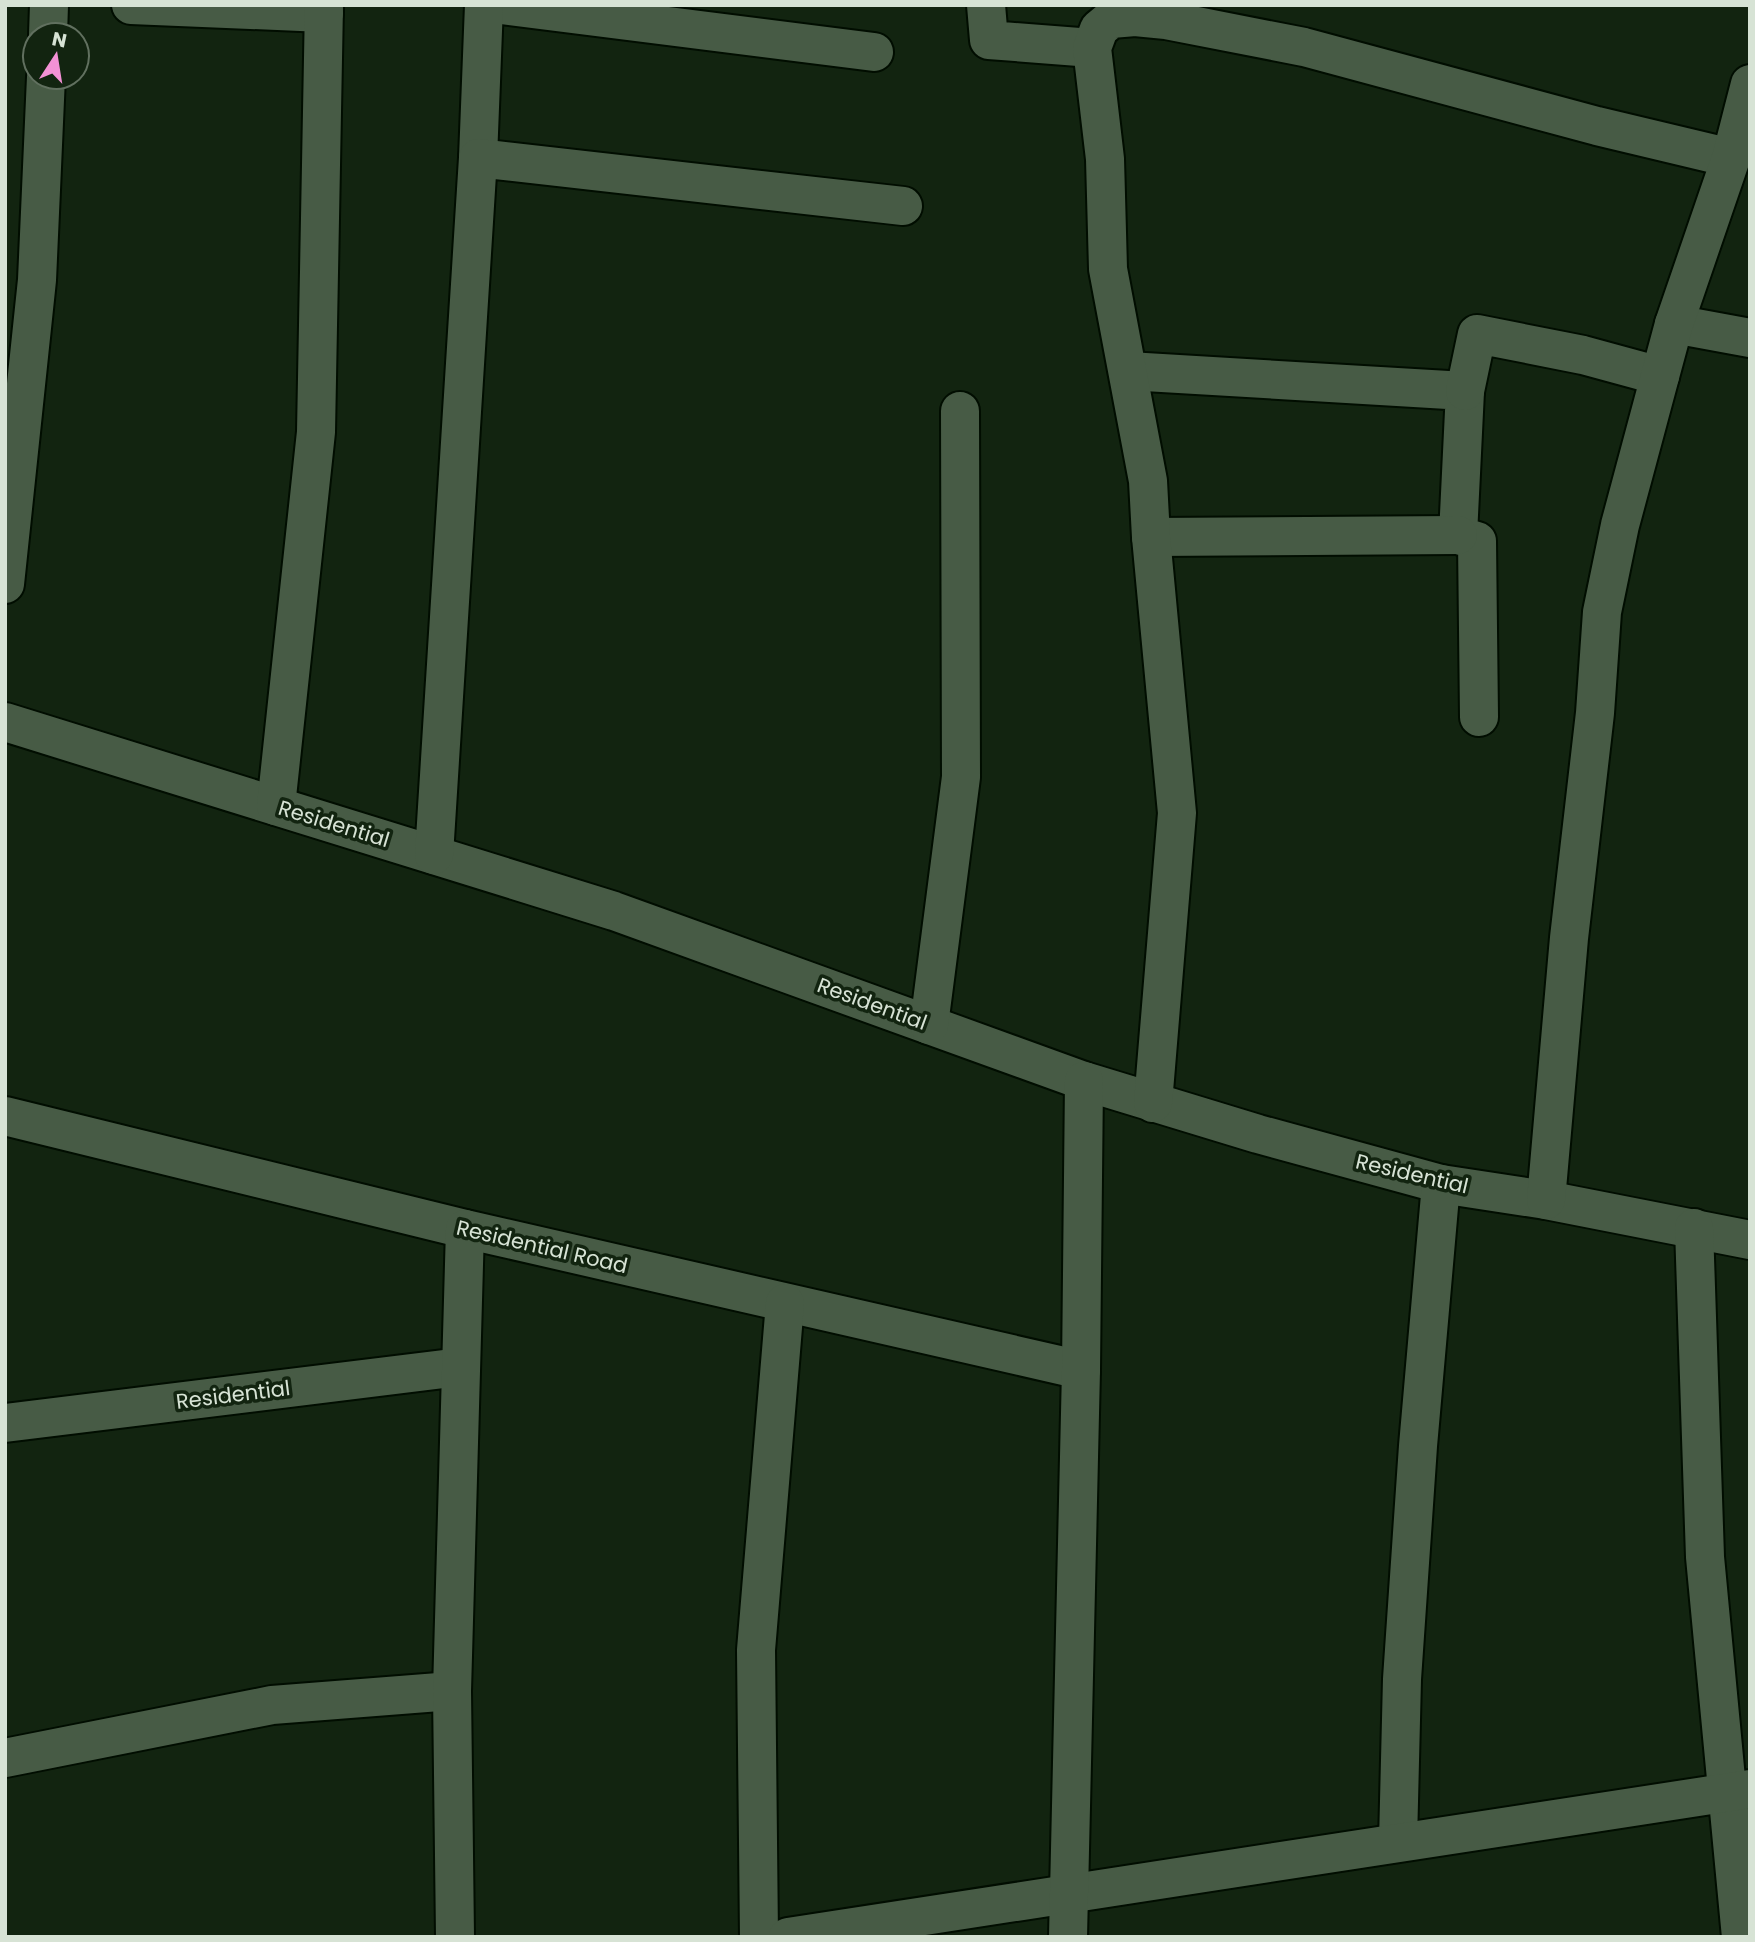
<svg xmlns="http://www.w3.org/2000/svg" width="1755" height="1942" font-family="Poppins,sans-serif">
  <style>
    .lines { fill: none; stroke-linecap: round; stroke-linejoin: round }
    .minor-casing { stroke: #010d00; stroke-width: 42 }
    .minor { stroke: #475b45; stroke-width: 38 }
    .labels { text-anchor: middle; stroke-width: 7; stroke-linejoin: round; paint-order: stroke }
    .street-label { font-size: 21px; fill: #d7e3d5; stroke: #122410 }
  </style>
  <rect width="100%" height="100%" fill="#122410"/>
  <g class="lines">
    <!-- minor casing -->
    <g class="minor-casing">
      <g id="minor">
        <polyline points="131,5 324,13"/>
        <polyline points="501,5 874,52"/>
        <polyline points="986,5 989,40 1092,48"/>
        <polyline points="48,35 49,5"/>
        <polyline points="478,158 484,5"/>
        <polyline points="1674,324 1750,338"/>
        <polyline points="1128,371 1465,391 1458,535 1477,541 1479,717"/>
        <polyline points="1465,391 1477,334 1583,355 1660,376"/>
        <polyline points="1151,537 1458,535"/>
        <polyline points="5,584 37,280 46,77"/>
        <polyline points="5,722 614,911 1084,1081 1258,1134 1441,1184 1546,1200 1750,1240"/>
        <polyline points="276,806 316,432 324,5"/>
        <polyline points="434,855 478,158 903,206"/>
        <polyline points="929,1025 961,777 960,411"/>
        <polyline points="1153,1103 1177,813 1151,537 1148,481 1108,269 1105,159 1092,48 1099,29 1111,19 1135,17 1166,20 1304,47 1597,126 1731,158"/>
        <polyline points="5,1116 465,1229 1081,1370"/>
        <polyline points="1546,1200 1569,938 1595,713 1602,612 1620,525 1674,324 1731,158 1750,84"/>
        <polyline points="1694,1228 1705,1557 1741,1937"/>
        <polyline points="5,1423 460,1367"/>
        <polyline points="5,1758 272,1705 452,1691"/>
        <polyline points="1398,1842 1402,1679 1418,1446 1441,1184"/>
        <polyline points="455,1937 452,1691 465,1229"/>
        <polyline points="759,1937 756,1650 785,1303"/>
        <polyline points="788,1937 1750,1789"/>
        <polyline points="1068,1937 1081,1370 1084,1081"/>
      </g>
    </g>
    <!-- minor -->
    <use href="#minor" class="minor"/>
  </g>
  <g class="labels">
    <!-- street labels -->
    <g class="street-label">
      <text transform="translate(334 824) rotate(17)" y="7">Residential</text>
      <text transform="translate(872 1004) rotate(20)" y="7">Residential</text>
      <text transform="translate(1412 1174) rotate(13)" y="7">Residential</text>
      <text transform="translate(542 1247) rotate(13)" y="7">Residential Road</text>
      <text transform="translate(233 1395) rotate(-7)" y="7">Residential</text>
    </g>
  </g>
  <!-- border -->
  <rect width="1755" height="1942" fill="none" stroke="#d7e3d5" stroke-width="14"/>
  <!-- north arrow -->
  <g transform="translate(56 56) rotate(12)"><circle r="33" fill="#122410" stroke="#61705f" stroke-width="2"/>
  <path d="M0-5L12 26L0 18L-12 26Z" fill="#f391d5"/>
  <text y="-10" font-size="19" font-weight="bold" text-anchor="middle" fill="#d7e3d5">N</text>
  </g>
</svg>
